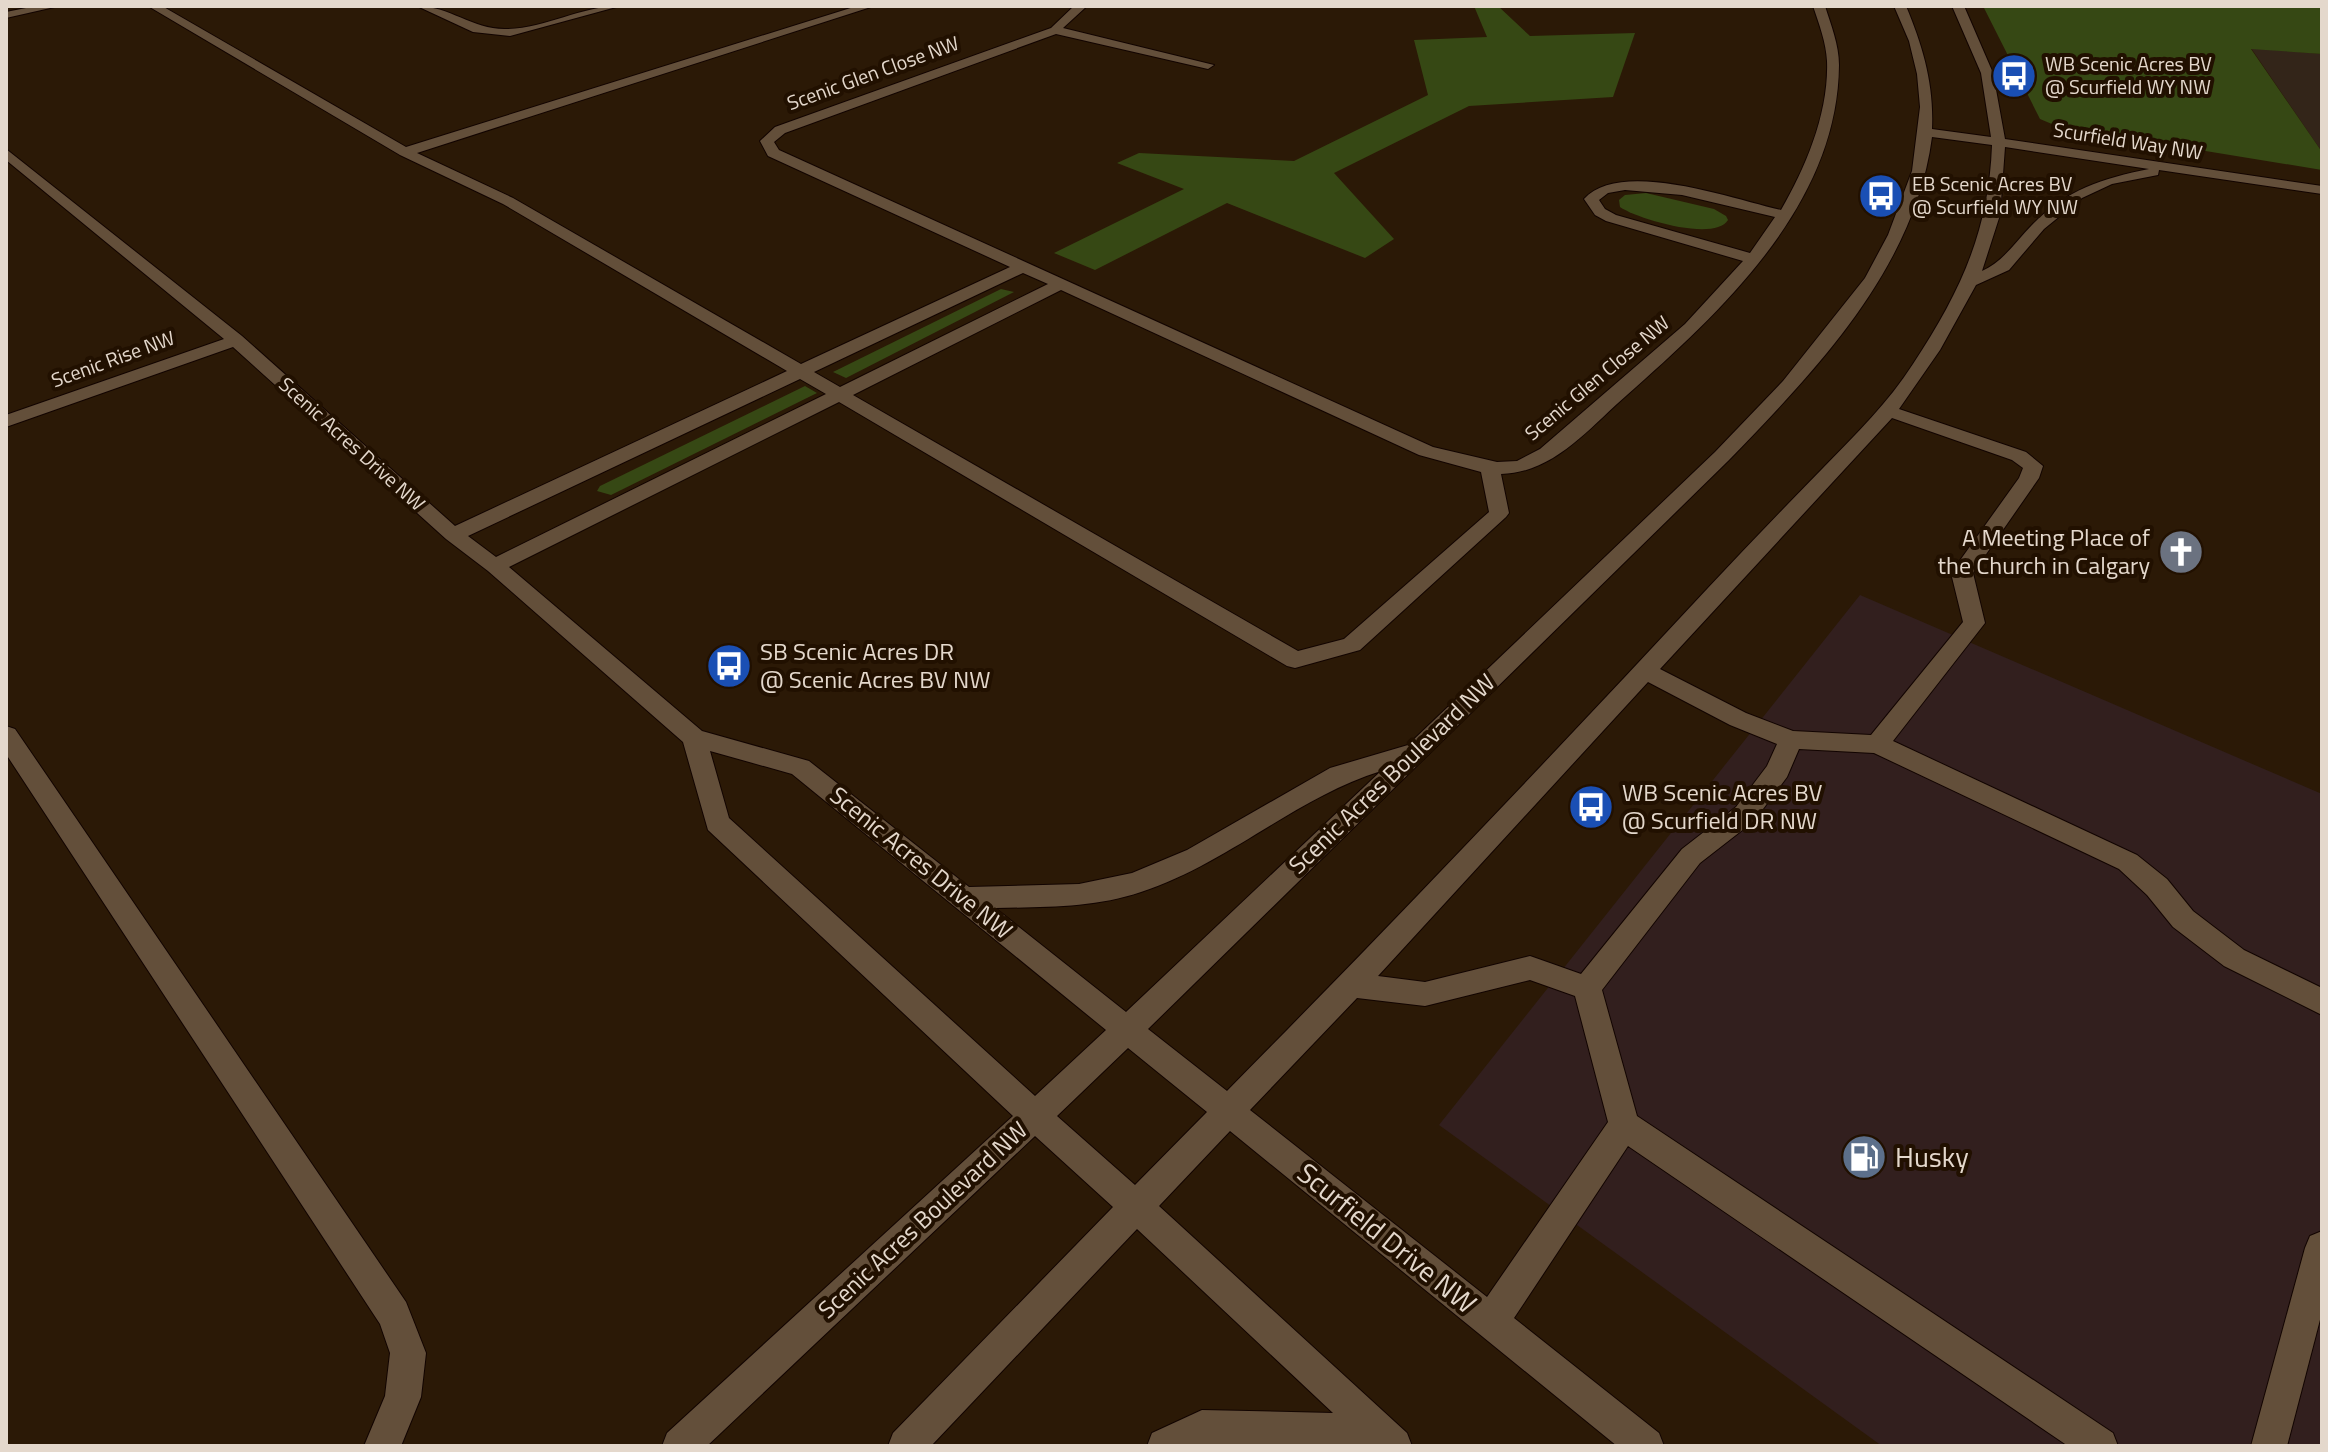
<svg xmlns="http://www.w3.org/2000/svg" width="2328" height="1452" font-family="'Titillium Web',sans-serif">
  <style>
    .commercial { fill: #321f1e }
    .education { fill: #332519 }
    .green { fill: #364814 }
    .lines { fill: none; stroke-linecap: round; stroke-linejoin: round }
    .minor-casing { stroke: #120400; stroke-width: 2 }
    .minor { fill: #634f3a; fill-rule: evenodd }
    .labels { text-anchor: middle; stroke-width: 8; stroke-linejoin: round; paint-order: stroke }
    .far-poi-label { font-size: 20px; fill: #e4d8cc; stroke: #211000; text-anchor: start }
    .far-street-label { font-size: 20px; fill: #e4d8cc; stroke: #211000 }
    .poi-label { font-size: 24px; fill: #e4d8cc; stroke: #211000; text-anchor: start }
    .street-label { font-size: 24px; fill: #e4d8cc; stroke: #211000 }
    .near-poi-label { font-size: 28px; fill: #e4d8cc; stroke: #211000; text-anchor: start }
    .near-street-label { font-size: 28px; fill: #e4d8cc; stroke: #211000 }
  </style>
  <rect width="100%" height="100%" fill="#2b1906"/>
  <!-- commercial -->
  <polygon class="commercial" points="1860,595 2322,794 2322,1446 1882,1446 1439,1125"/>
  <!-- education -->
  <polygon class="education" points="2251,48 2322,54 2322,152"/>
  <!-- green -->
  <g class="green">
    <polygon points="1474,6 1498,6 1530,36 1635,33 1613,97 1469,106 1334,173 1394,239 1365,258 1227,203 1095,270 1054,253 1184,189 1117,163 1139,153 1294,161 1428,95 1414,40 1487,37"/>
    <polygon points="1983,6 2322,6 2322,54 2251,49 2322,152 2322,170 2059,127 2040,119"/>
    <path d="M1646,193l68,16 12,7 2,4c-13,22 -91,-1 -108,-13l-1,-7 6,-5z"/>
    <polygon points="1001,289 1014,292 846,378 833,372"/>
    <polygon points="805,386 817,393 611,495 597,491 600,486"/>
  </g>
  <g class="lines">
    <!-- minor casing -->
    <g class="minor-casing">
      <g id="minor">
        <polygon points="36,6 59,6 6,18 6,12"/>
        <path d="M148,6h14l244,141 451,-141h17l-457,147 96,45 288,166 209,-97 -242,-111 -8,-15 15,-14 276,-99 23,-22h13l-24,22 151,37 -6,4 -152,-35 -271,99 -11,9 5,8 654,297 64,15 20,-1 23,-12 145,-125 58,-63 -137,-40 -11,-6 -11,-16c36,-41 149,0 197,11 25,-43 48,-98 46,-149 -1,-19 -8,-37 -14,-55h12c6,19 14,39 14,59 -1,139 -116,245 -212,330 -37,32 -73,78 -126,79l8,39 -3,4 -146,133 -65,18 -8,-2 -448,-264 -330,165 193,164 107,30 160,126 110,-3 53,-11 55,-23 143,-82 78,-23 307,-293 68,-71 82,-103 23,-43 24,-64 8,-64 -3,-33 -8,-33 -15,-35h12c17,41 28,78 26,123l59,8 -10,-64 -29,-67h12l29,67 12,66 317,47v8l-163,-24 -1,5 -46,9 -30,14 -38,31 -35,41 -33,15 -36,65 -41,59 127,43 17,14 -4,12 -66,95 12,50 -92,118 244,114 30,24 26,32 51,39 78,38v27l-98,-49 -51,-39 -26,-32 -28,-26 -245,-116 -75,-4 -12,28 -33,44 -54,42 -98,127 35,126 476,317 5,13h-50l-440,-300 -114,172 145,115 5,13h-47l-387,-315 -71,75 248,227 5,13h-265l5,-13 50,-23 131,3 -196,-184 -206,217h-43l5,-13 220,-226 -78,-71 -328,310h-45l5,-13 346,-317 -305,-286 -25,-88 -195,-171 -42,-32 -213,-192 -227,80v-12l218,-76 -218,-179v-11l236,187 213,190 332,-155 -284,-167 -103,-49zM1932,137l60,8c-3,86 -32,148 -79,219 -25,39 -57,70 -89,103 -39,40 -78,80 -116,121 -158,170 -318,338 -481,503l-79,-62 581,-569c87,-90 186,-192 203,-323zM2005,147l144,22c-46,9 -83,21 -117,56 -17,17 -28,36 -50,46l18,-56zM1625,190l57,5 93,22 -25,36 -134,-38 -11,-6 -6,-9 9,-7zM1023,273l25,11 -208,103 -26,-15zM1061,290l358,165 62,17 8,40 -145,127 -46,12 -445,-256zM800,379l26,15 -330,163 -28,-21zM1892,418l120,42 11,8 -4,10 -68,95 12,49 -92,113 -78,-4 -47,-18 -86,-44zM1648,682l82,43 47,19 -10,22 -31,41 -54,42 -101,125 -51,-18 -105,26 -47,-6zM710,751l82,23 314,256 -71,66 -306,-278zM1381,771l-255,241 -131,-104c49,-1 99,0 146,-16 86,-28 154,-94 240,-121zM1530,980l45,16 33,126 -121,175 -237,-187 107,-112 68,8zM1128,1048l79,64 -72,73 -78,-69z"/>
        <path d="M417,6c33,0 58,25 91,23 38,-1 73,-23 112,-23l-110,30 -37,-4z"/>
        <polygon points="6,726 15,729 406,1302 426,1353 421,1397 401,1446 364,1446 385,1396 390,1353 380,1324 6,754"/>
        <polygon points="2322,1231 2322,1312 2287,1446 2251,1446 2305,1248 2310,1236"/>
      </g>
    </g>
    <!-- minor -->
    <use href="#minor" class="minor"/>
  </g>
  <!-- icons -->
  <defs>
    <g id="bus-disc" transform="scale(2.3)"><circle r="9.5" fill="#1a4fb4" stroke="#211000"/><path d="M-5-6H5V4H4V6H2V4H-2V6H-4V4H-5ZM-3.5-4V0h7V-4ZM-3.5 1.2v1.5H-2V1.2ZM2 1.2v1.5H3.5V1.2Z" fill="#fff"/></g>
    <g id="church-disc" transform="scale(2.3)"><circle r="9.5" fill="#6b7280" stroke="#211000"/><path d="M-1.2-6h2.4v3.5h3.3v2.4h-3.3V6h-2.4V-.1h-3.3v-2.4h3.3Z" fill="#fff"/></g>
    <g id="fuel-disc" transform="scale(2.3)"><circle r="9.5" fill="#5c6f8a" stroke="#211000"/><path d="M-5.5-6h7V0h2V4h1.3V-2.5L3-4.5l.8-.8L6-3V5H2.5V1h-1V6h-7ZM-4.2-4.7v3.2H.2V-4.7Z" fill="#fff"/></g>
  </defs>
  <g fill-rule="evenodd">
    <use href="#bus-disc" x="2014" y="76"/>
    <use href="#bus-disc" x="1881" y="196"/>
    <use href="#church-disc" x="2181" y="552"/>
    <use href="#bus-disc" x="729" y="666"/>
    <use href="#bus-disc" x="1591" y="807"/>
    <use href="#fuel-disc" x="1864" y="1157"/>
  </g>
  <g class="labels">
    <!-- far-poi labels -->
    <g class="far-poi-label">
      <text x="2045" y="71">WB Scenic Acres BV<tspan x="2045" dy="23">@ Scurfield WY NW</tspan></text>
      <text x="1912" y="191">EB Scenic Acres BV<tspan x="1912" dy="23">@ Scurfield WY NW</tspan></text>
    </g>
    <!-- far-street labels -->
    <g class="far-street-label">
      <text transform="translate(873 73) rotate(-20)" y="7">Scenic Glen Close NW</text>
      <text transform="translate(2128 141) rotate(9)" y="7">Scurfield Way NW</text>
      <text transform="translate(113 359) rotate(-20)" y="7">Scenic Rise NW</text>
      <text transform="translate(1597 378) rotate(-40)" y="7">Scenic Glen Close NW</text>
      <text transform="translate(352 444) rotate(42)" y="7">Scenic Acres Drive NW</text>
    </g>
    <!-- poi labels -->
    <g class="poi-label">
      <text x="2150" y="546" text-anchor="end">A Meeting Place of<tspan x="2150" dy="28">the Church in Calgary</tspan></text>
      <text x="760" y="660">SB Scenic Acres DR<tspan x="760" dy="28">@ Scenic Acres BV NW</tspan></text>
      <text x="1622" y="801">WB Scenic Acres BV<tspan x="1622" dy="28">@ Scurfield DR NW</tspan></text>
    </g>
    <!-- street labels -->
    <g class="street-label">
      <text transform="translate(1392 774) rotate(-44)" y="8">Scenic Acres Boulevard NW</text>
      <text transform="translate(921 863) rotate(39)" y="8">Scenic Acres Drive NW</text>
      <text transform="translate(923 1220) rotate(-43)" y="8">Scenic Acres Boulevard NW</text>
    </g>
    <!-- near-poi labels -->
    <g class="near-poi-label">
      <text x="1895" y="1167">Husky</text>
    </g>
    <!-- near-street labels -->
    <g class="near-street-label">
      <text transform="translate(1387 1238) rotate(39)" y="10">Scurfield Drive NW</text>
    </g>
  </g>
  <!-- border -->
  <rect width="2328" height="1452" fill="none" stroke="#e4d8cc" stroke-width="16"/>
</svg>
